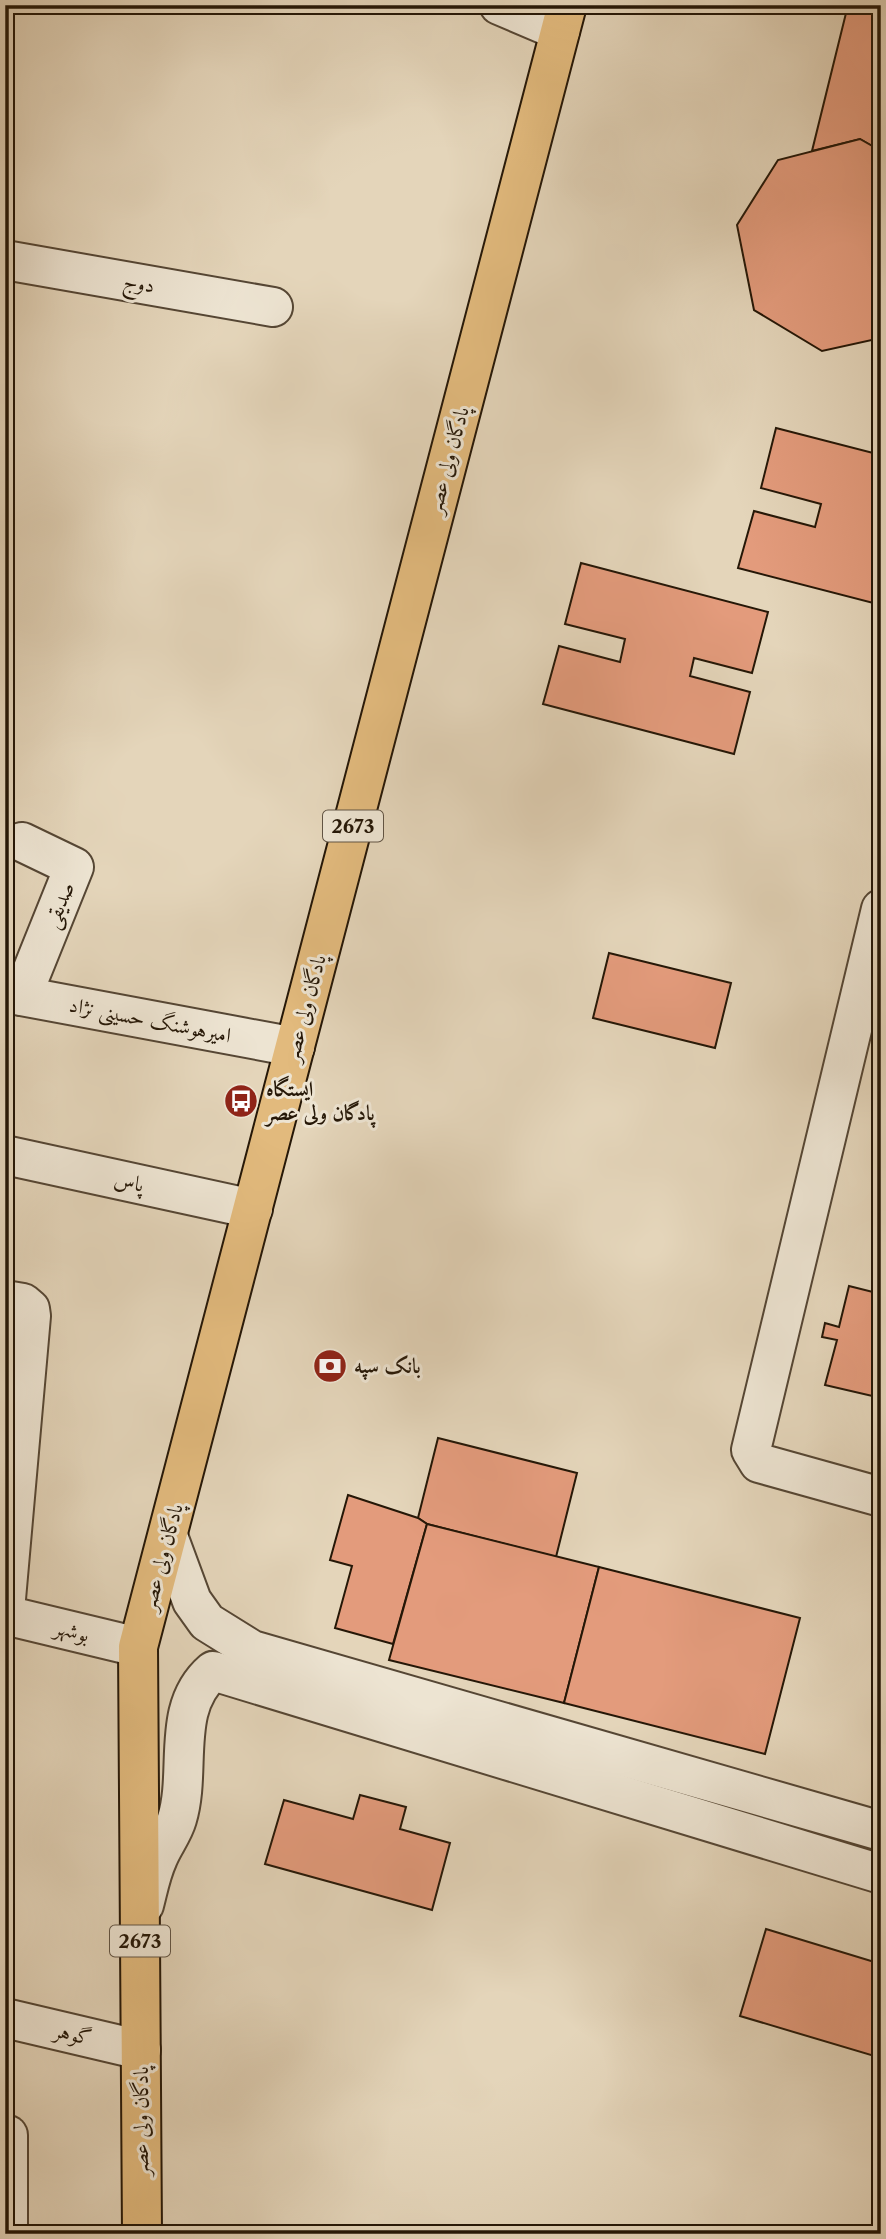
<svg xmlns="http://www.w3.org/2000/svg" width="886" height="2239" font-family="'Libre Caslon Text',Amiri,serif">
  <style>
    .building { fill: #e39b7c; stroke: #251707; stroke-width: 2 }
    .lines { fill: none; stroke-linecap: round; stroke-linejoin: round }
    .minor-casing { stroke: #554634; stroke-width: 42 }
    .major-casing { stroke: #251707; stroke-width: 42 }
    .minor { stroke: #ede4d2; stroke-width: 38 }
    .major { stroke: #e2ba7d; stroke-width: 38 }
    .labels { text-anchor: middle; stroke-width: 6; stroke-linejoin: round; paint-order: stroke }
    .shield { fill: #ede4d2; stroke: #615444; stroke-width: 2 }
    .shield-label { font-size: 19px; font-weight: bold; fill: #251707 }
    .street-label { font-size: 21px; fill: #251707; stroke: #ede4d2 }
    .poi-label { font-size: 21px; font-weight: bold; fill: #251707; stroke: #ede4d2; text-anchor: start }
  </style>
  <rect width="100%" height="100%" fill="#e4d5ba"/>
  <filter id="stains"><feTurbulence type="fractalNoise" baseFrequency=".00286" numOctaves="4"/><feColorMatrix values="0 0 0 0 .2 0 0 0 0 .09 0 0 0 0 .02 0 0 0 .5 -.17"/></filter>
  <radialGradient id="worn" r=".72"><stop offset=".6" stop-color="#630" stop-opacity="0"/><stop offset="1" stop-color="#630" stop-opacity=".3"/></radialGradient>
  <!-- building -->
  <g class="building">
    <polygon points="848,5 881,5 881,151 860,139 812,151"/>
    <polygon points="860,139 881,151 881,338 822,351 754,310 737,225 778,160"/>
    <polygon points="776,428 881,455 881,605 738,568 754,511 815,527 821,504 761,488"/>
    <polygon points="581,563 768,612 752,673 694,658 690,676 750,692 734,754 543,704 559,646 620,662 625,639 565,624"/>
    <polygon points="609,953 731,983 715,1048 593,1018"/>
    <polygon points="849,1286 881,1294 881,1398 825,1385 837,1340 822,1337 825,1323 839,1327"/>
    <polygon points="438,1438 577,1473 556,1557 427,1524 418,1518"/>
    <polygon points="348,1495 418,1518 427,1524 393,1644 335,1628 352,1566 330,1560"/>
    <polygon points="427,1524 599,1567 564,1703 389,1660"/>
    <polygon points="599,1567 800,1618 765,1754 564,1703"/>
    <polygon points="360,1795 406,1807 400,1829 450,1843 432,1910 265,1864 284,1800 353,1819"/>
    <polygon points="766,1929 881,1964 881,2058 740,2016"/>
  </g>
  <g class="lines">
    <!-- minor casing -->
    <g class="minor-casing">
      <g id="minor">
        <polyline points="499,5 560,31"/>
        <polyline points="5,260 273,307"/>
        <polyline points="881,909 751,1450 759,1463 881,1497"/>
        <polyline points="5,993 295,1047"/>
        <polyline points="22,996 74,867 22,842"/>
        <polyline points="5,1155 253,1209"/>
        <polyline points="5,1300 23,1303 30,1309 31,1316 5,1610"/>
        <polyline points="168,1536 192,1601 207,1622 252,1650 881,1831"/>
        <polyline points="5,1615 138,1647"/>
        <path d="M144,1905c4,-15 7,-32 14,-47 5,-13 15,-25 19,-39 15,-49 -7,-111 36,-148l668,203"/>
        <polyline points="5,2018 141,2050"/>
        <polyline points="8,2135 8,2234"/>
      </g>
    </g>
    <!-- major casing -->
    <g class="major-casing">
      <polyline id="major" points="142,2234 138,1647 567,5"/>
    </g>
    <!-- minor -->
    <use href="#minor" class="minor"/>
    <!-- major -->
    <use href="#major" class="major"/>
  </g>
  <!-- icons -->
  <defs>
    <g id="bus-disc" transform="scale(1.75)"><circle r="9.5" fill="#8f2418" stroke="#ede4d2"/><path d="M-5-6H5V4H4V6H2V4H-2V6H-4V4H-5ZM-3.5-4V0h7V-4ZM-3.5 1.2v1.5H-2V1.2ZM2 1.2v1.5H3.5V1.2Z" fill="#fff"/></g>
    <g id="bank-disc" transform="scale(1.75)"><circle r="9.5" fill="#8f2418" stroke="#ede4d2"/><path d="M-6-4H6V4H-6ZM0-2.3a2.3 2.3 0 1 0 0 4.6a2.3 2.3 0 1 0 0-4.6Z" fill="#fff"/></g>
  </defs>
  <g fill-rule="evenodd">
    <use href="#bus-disc" x="241" y="1101"/>
    <use href="#bank-disc" x="330" y="1366"/>
  </g>
  <g class="labels">
    <!-- shield labels -->
    <g class="shield">
      <rect x="323" y="810.5" width="60" height="31" rx="5"/>
      <rect x="110" y="1925.5" width="60" height="31" rx="5"/>
    </g>
    <g class="shield-label">
      <text x="353" y="833">2673</text>
      <text x="140" y="1948">2673</text>
    </g>
    <!-- street labels -->
    <g class="street-label">
      <text transform="translate(139 283) rotate(10)" y="7">دوج</text>
      <text transform="translate(448 460) rotate(-75)" y="7">پادگان ولی عصر</text>
      <text transform="translate(59 905) rotate(-68)" y="7">صدیقی</text>
      <text transform="translate(305 1008) rotate(-75)" y="7">پادگان ولی عصر</text>
      <text transform="translate(150 1020) rotate(11)" y="7">امیرهوشنگ حسینی نژاد</text>
      <text transform="translate(129 1182) rotate(12)" y="7">پاس</text>
      <text transform="translate(162 1557) rotate(-75)" y="7">پادگان ولی عصر</text>
      <text transform="translate(72 1631) rotate(14)" y="7">بوشهر</text>
      <text transform="translate(73 2034) rotate(13)" y="7">گوهر</text>
      <text transform="translate(141 2121) rotate(-90)" y="7">پادگان ولی عصر</text>
    </g>
    <!-- poi labels -->
    <g class="poi-label">
      <text x="266" y="1096">ایستگاه<tspan x="266" dy="24">پادگان ولی عصر</tspan></text>
      <text x="354" y="1373">بانک سپه</text>
    </g>
  </g>
  <!-- margin -->
  <rect width="886" height="2239" fill="none" stroke="#e4d5ba" stroke-width="28"/>
  <rect x="7" y="7" width="872" height="2225" fill="none" stroke="#251707" stroke-width="3.5"/>
  <rect x="14" y="14" width="858" height="2211" fill="none" stroke="#251707" stroke-width="2"/>
  <rect width="100%" height="100%" filter="url(#stains)"/>
  <rect width="100%" height="100%" fill="url(#worn)"/>
</svg>
